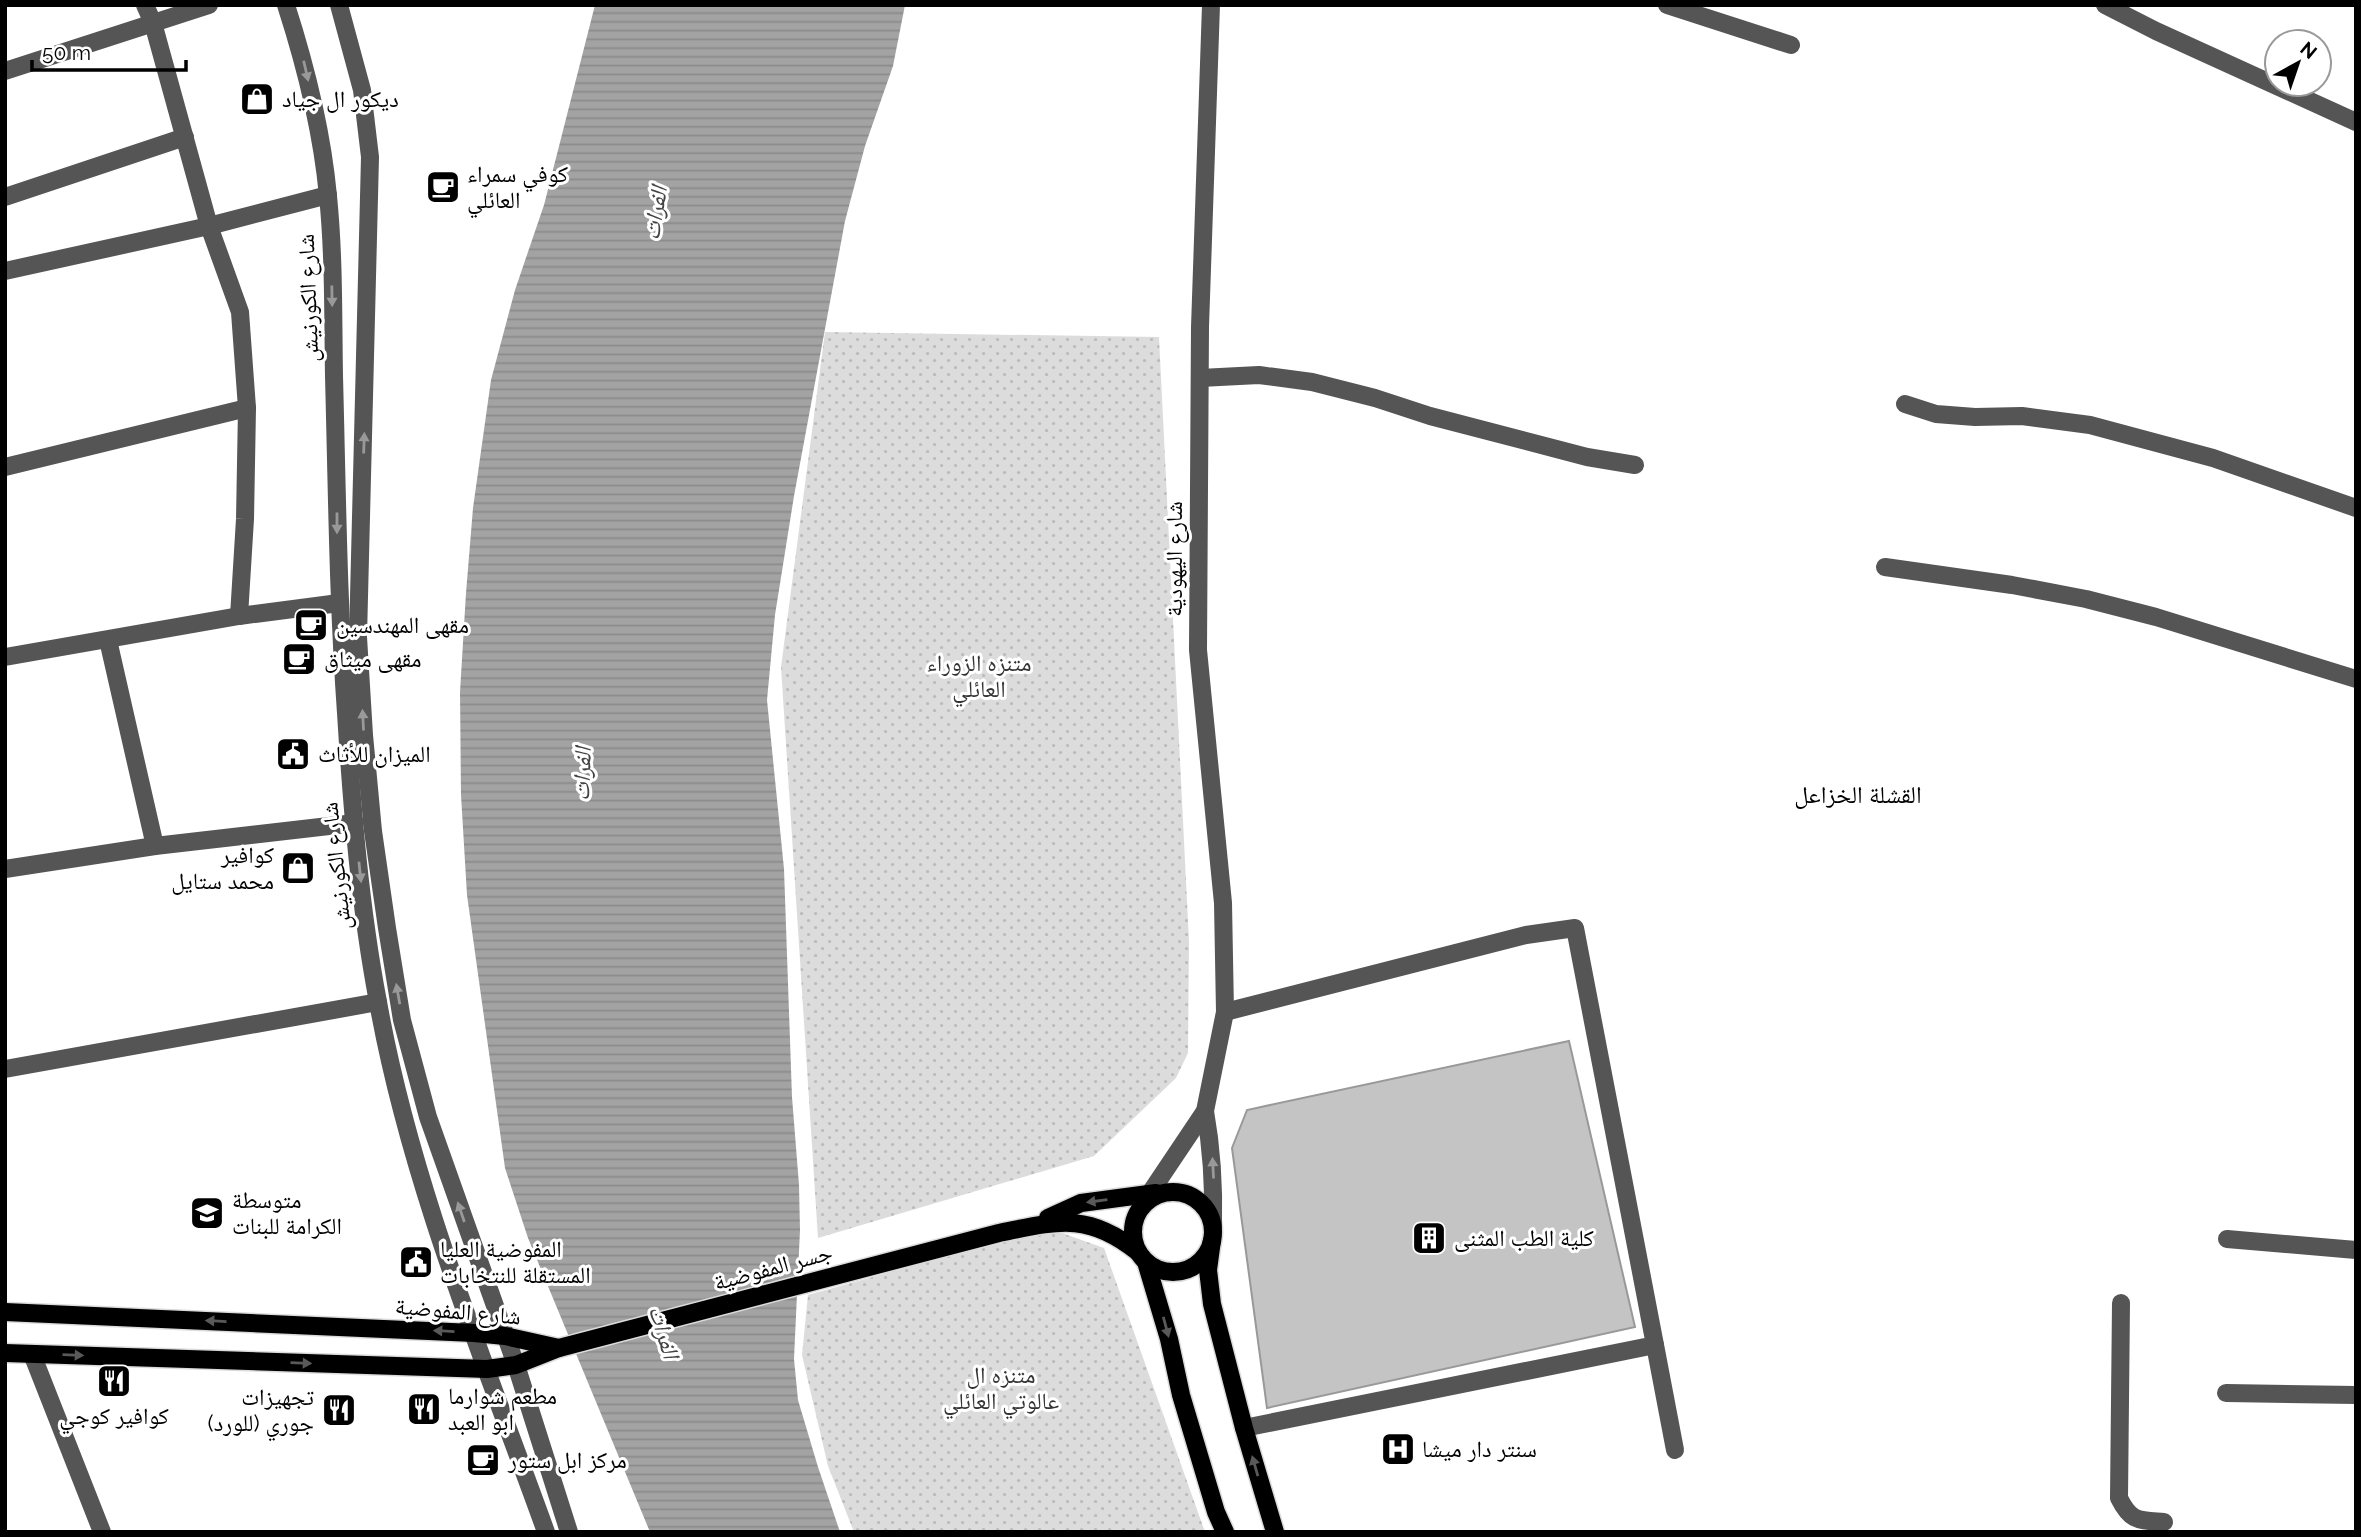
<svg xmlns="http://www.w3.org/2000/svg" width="2361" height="1537" font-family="Raleway,'Noto Naskh Arabic',sans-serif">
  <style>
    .park { fill: url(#park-dots) }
    .water { fill: url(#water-rules) }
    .building { fill: #c4c4c4; stroke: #999; stroke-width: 2 }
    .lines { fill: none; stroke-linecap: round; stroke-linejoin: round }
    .major-casing { stroke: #dbdbdb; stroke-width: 21 }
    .minor { stroke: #555; stroke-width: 18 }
    .major { stroke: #000; stroke-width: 18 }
    .oneway { fill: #999 }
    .oneway2 { fill: #595959 }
    .labels { text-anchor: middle; stroke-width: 6; stroke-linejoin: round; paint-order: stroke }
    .poi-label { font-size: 23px; fill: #000; stroke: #fff; text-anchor: start }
    .street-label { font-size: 23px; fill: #000; stroke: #fff }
    .park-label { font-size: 23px; fill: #333; stroke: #fff }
    .water-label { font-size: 24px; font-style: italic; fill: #444; stroke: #fff }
    .neighbourhood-label { font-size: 24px; fill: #000; stroke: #fff }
  </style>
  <defs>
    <pattern id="park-dots" width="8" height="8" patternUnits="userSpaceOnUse" patternTransform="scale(1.75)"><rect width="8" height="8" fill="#dcdcdc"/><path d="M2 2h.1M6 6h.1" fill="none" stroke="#bbb" stroke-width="1.8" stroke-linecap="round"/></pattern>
    <pattern id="water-rules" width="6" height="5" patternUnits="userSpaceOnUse" patternTransform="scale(1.75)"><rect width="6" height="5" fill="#a3a3a3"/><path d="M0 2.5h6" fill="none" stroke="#8b8b8b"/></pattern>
  </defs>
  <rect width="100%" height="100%" fill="#fff"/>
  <!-- park -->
  <g class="park">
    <polygon points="825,332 1159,337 1189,942 1188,1053 1176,1078 1094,1156 818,1238 781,667"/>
    <polygon points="1048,1228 1104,1248 1205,1532 854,1532 828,1466 802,1355 808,1295"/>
  </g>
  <!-- water -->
  <polygon class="water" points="595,5 905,5 893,66 865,146 845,221 794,496 775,615 767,700 784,869 792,1097 799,1185 800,1230 794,1359 798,1400 818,1467 840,1532 650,1532 528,1238 505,1168 467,895 461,795 460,692 466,593 473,508 491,380 515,290 544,205"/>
  <!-- building -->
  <polygon class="building" points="1569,1041 1635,1327 1267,1408 1232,1148 1247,1110"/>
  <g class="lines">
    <!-- major casing -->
    <g class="major-casing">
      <g id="major">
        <circle cx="1173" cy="1232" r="40"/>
        <polyline points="1048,1218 1081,1203 1156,1193"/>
        <polyline points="1212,1240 1208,1270 1212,1304 1244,1428 1275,1532"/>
        <polyline points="1146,1262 1169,1339 1181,1395 1216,1512 1225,1532"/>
        <polyline points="5,1312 474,1333 505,1336 559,1348"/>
        <path d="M5,1353l482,16 29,-4 43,-17 440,-115c59,-12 89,-21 139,19"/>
      </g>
    </g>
    <!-- minor -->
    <g class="minor">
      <polyline points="145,5 153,23 209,226 240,312 247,408 245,519 239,616"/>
      <path d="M286,5c20,62 36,126 42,191 6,60 5,120 6,180 3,113 4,225 12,337 6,96 14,194 32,289 32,180 106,358 168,530"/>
      <polyline points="339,5 362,90 370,157 358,637 364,735 373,831 387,928 402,1020 428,1117 516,1365 569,1532"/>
      <polyline points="1667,5 1791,45"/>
      <polyline points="2105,5 2156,31 2356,122"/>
      <polyline points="5,71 209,5"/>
      <polyline points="5,197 185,137"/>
      <polyline points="5,271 209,226 328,195"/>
      <polyline points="1200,378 1259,375 1312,382 1375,398 1430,416 1587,457 1635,465"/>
      <polyline points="1905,404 1936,414 1975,417 2022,416 2090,425 2213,458 2356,508"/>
      <polyline points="5,467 247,408"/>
      <polyline points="1885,567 2012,585 2086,599 2156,617 2356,679"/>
      <polyline points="108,640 155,846"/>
      <polyline points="5,657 239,616 339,603"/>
      <polyline points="5,869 155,846 355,823"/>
      <polyline points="1225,1012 1526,935 1575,928 1655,1345 1244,1428"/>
      <polyline points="5,1069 378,1002"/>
      <path d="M1205,1111c7,39 9,75 8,115"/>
      <polyline points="1142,1205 1205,1111 1225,1012 1223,903 1198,650 1200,327 1211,5"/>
      <polyline points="2227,1239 2356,1250"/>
      <path d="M2121,1303l-2,195c12,24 19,22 45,24"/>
      <polyline points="1655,1345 1675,1450"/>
      <polyline points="32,1354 102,1532"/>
      <polyline points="2226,1393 2356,1395"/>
    </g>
    <!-- major -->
    <use href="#major" class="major"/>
  </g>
  <!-- one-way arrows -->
  <defs><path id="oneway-solid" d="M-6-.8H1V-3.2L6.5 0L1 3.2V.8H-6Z" transform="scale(1.75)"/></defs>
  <g class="oneway">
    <use href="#oneway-solid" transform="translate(306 71) rotate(77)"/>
    <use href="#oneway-solid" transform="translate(332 296) rotate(89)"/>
    <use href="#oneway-solid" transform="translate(364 443) rotate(-88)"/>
    <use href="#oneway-solid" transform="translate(337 523) rotate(90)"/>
    <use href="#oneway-solid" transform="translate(363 720) rotate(-93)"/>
    <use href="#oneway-solid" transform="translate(360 872) rotate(84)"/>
    <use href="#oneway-solid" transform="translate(398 994) rotate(-100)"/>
    <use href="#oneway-solid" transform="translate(1213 1168) rotate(-93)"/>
    <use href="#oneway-solid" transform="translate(461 1212) rotate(-109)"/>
  </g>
  <g class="oneway2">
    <use href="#oneway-solid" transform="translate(1097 1201) rotate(172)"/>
    <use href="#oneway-solid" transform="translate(216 1321) rotate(-177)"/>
    <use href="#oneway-solid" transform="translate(1166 1327) rotate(75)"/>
    <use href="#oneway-solid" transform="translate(444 1331) rotate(-177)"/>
    <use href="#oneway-solid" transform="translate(73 1355) rotate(2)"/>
    <use href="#oneway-solid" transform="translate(301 1363) rotate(2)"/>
    <use href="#oneway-solid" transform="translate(1255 1466) rotate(-106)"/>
  </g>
  <!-- icons -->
  <defs>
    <g id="shop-square" transform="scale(1.75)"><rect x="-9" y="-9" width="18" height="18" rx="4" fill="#000" stroke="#fff"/><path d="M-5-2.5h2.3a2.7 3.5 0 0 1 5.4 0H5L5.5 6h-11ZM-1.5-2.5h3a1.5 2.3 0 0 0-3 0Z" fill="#fff"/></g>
    <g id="cafe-square" transform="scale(1.75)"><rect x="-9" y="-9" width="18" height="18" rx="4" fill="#000" stroke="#fff"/><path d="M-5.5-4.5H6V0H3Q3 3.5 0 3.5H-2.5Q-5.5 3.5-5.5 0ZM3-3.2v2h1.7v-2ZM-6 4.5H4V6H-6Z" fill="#fff"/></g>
    <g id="civic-square" transform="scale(1.75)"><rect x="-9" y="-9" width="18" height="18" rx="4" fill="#000" stroke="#fff"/><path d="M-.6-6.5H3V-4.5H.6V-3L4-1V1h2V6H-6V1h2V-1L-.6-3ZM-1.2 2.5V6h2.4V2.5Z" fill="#fff"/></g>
    <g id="school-square" transform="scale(1.75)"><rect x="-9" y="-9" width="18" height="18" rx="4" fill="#000" stroke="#fff"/><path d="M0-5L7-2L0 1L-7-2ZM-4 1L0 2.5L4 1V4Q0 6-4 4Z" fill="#fff"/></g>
    <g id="building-square" transform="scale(1.75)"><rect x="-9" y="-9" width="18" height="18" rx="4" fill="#000" stroke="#fff"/><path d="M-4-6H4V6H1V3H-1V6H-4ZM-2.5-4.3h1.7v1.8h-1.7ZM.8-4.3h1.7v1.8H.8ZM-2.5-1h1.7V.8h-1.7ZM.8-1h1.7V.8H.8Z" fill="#fff"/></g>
    <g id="restaurant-square" transform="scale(1.75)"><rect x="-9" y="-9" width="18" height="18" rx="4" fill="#000" stroke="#fff"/><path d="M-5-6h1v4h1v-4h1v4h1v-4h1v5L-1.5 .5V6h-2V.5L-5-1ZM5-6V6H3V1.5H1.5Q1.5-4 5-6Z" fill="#fff"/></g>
    <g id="hospital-square" transform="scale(1.75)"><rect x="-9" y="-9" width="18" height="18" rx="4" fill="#000" stroke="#fff"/><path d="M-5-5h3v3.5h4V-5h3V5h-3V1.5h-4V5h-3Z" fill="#fff"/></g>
  </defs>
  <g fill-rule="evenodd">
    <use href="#shop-square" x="257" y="99"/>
    <use href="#cafe-square" x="443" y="187"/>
    <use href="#cafe-square" x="311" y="625"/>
    <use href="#cafe-square" x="299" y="659"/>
    <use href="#civic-square" x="293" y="754"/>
    <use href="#shop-square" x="298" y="868"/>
    <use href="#school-square" x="207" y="1213"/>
    <use href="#building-square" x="1429" y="1238"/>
    <use href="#civic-square" x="416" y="1262"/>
    <use href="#restaurant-square" x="114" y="1381"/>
    <use href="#restaurant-square" x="424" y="1409"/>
    <use href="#restaurant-square" x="339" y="1410"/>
    <use href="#hospital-square" x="1398" y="1449"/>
    <use href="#cafe-square" x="483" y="1460"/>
  </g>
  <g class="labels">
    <!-- poi labels -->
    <g class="poi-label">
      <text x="282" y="107">ديكور ال جياد</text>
      <text x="467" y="182">كوفي سمراء<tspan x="467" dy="26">العائلي</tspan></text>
      <text x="336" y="633">مقهى المهندسين</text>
      <text x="324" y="667">مقهى ميثاق</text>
      <text x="318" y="762">الميزان للأثاث</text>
      <text x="274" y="863" text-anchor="end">كوافير<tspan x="274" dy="26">محمد ستايل</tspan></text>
      <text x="232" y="1208">متوسطة<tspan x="232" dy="26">الكرامة للبنات</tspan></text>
      <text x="1454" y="1246">كلية الطب المثنى</text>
      <text x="440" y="1257">المفوضية العليا<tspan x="440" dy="26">المستقلة للنتخابات</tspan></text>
      <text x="448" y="1404">مطعم شوارما<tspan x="448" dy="26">ابو العبد</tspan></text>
      <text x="314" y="1405" text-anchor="end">تجهيزات<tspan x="314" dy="26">جوري (للورد)</tspan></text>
      <text x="114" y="1424" text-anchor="middle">كوافير كوجي</text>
      <text x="1422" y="1457">سنتر دار ميشا</text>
      <text x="508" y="1468">مركز ابل ستور</text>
    </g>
    <!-- street labels -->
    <g class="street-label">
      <text transform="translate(308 298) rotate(-92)" y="8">شارع الكورنيش</text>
      <text transform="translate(1174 559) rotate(-90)" y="8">شارع اليهودية</text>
      <text transform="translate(336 866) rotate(-96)" y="8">شارع الكورنيش</text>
      <text transform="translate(773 1267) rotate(-15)" y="8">جسر المفوضية</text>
      <text transform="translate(458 1311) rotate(5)" y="8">شارع المفوضية</text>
    </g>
    <!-- park labels -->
    <g class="park-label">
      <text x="979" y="671">متنزه الزوراء<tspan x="979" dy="26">العائلي</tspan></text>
      <text x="1001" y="1383">متنزه ال<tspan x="1001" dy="26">عالوتي العائلي</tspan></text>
    </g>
    <!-- water labels -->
    <g class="water-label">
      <text transform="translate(655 213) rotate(-81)" y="8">الفرات</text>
      <text transform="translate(582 774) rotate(-88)" y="8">الفرات</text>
      <text transform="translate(664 1332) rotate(73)" y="8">الفرات</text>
    </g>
    <!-- neighbourhood labels -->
    <g class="neighbourhood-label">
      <text x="1858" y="803">القشلة الخزاعل</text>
    </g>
  </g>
  <!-- border -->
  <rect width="2361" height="1537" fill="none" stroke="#000000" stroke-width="14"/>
  <!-- north arrow -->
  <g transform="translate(2298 63) rotate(40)"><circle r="33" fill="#ffffff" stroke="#999999" stroke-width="2"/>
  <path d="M0-5L12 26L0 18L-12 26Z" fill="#000000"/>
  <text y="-10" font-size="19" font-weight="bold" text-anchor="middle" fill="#000000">N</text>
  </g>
  <!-- scale -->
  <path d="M32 60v10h154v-10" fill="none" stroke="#000000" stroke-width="3.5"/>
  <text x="42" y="60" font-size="21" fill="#000000" stroke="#ffffff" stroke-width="5" paint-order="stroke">50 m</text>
</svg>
